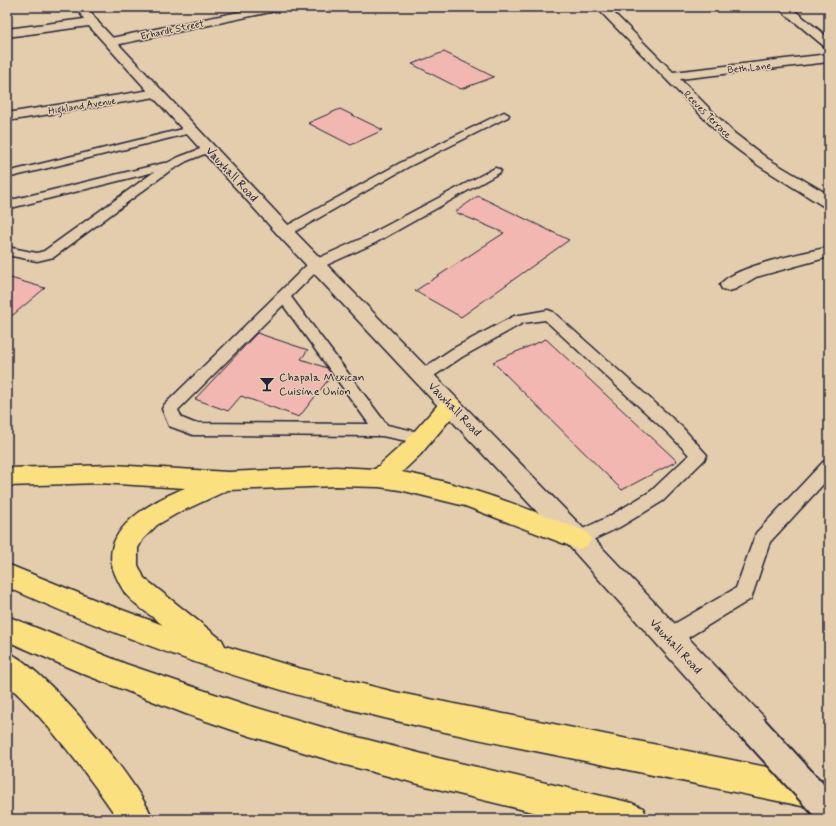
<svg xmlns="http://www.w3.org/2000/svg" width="836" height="826" font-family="Mynerve,sans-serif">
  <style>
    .building { fill: #f3b7b1; stroke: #22223b }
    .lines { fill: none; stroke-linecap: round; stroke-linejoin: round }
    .service-casing { stroke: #22223b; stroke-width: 3 }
    .minor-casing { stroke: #22223b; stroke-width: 3 }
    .tertiary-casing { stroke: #22223b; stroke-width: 3 }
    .trunk-casing { stroke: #22223b; stroke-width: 3 }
    .service { fill: #e3cdad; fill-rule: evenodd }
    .minor { fill: #e3cdad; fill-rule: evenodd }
    .tertiary { fill: #e3cdad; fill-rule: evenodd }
    .trunk { fill: #fbe080; fill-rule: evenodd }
    .tertiary-bridge-casing { stroke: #22223b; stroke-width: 32; stroke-linecap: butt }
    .tertiary-bridge { stroke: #e3cdad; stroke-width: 28 }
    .labels { text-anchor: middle; stroke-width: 3; stroke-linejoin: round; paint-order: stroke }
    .far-street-label { font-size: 10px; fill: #22223b; stroke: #e3cdad }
    .street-label { font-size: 12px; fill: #22223b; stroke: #e3cdad }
    .poi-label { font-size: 12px; fill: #22223b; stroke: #e3cdad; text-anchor: start }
  </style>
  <rect width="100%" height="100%" fill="#e3cdad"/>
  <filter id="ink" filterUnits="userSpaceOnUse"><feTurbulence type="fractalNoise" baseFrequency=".025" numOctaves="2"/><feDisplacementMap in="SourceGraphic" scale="8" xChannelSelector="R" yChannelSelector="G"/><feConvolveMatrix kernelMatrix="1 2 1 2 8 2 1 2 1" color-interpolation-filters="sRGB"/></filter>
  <g filter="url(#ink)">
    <!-- building -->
    <g class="building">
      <polygon points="444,52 494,77 461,89 412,64"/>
      <polygon points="340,109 383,130 351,145 308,123"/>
      <polygon points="478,196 569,240 461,317 415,291 504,233 455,212"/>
      <polygon points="7,277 45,288 7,320"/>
      <polygon points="257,333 308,350 301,359 327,368 332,375 299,417 241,396 228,411 195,399"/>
      <polygon points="546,339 677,461 622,490 493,362"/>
    </g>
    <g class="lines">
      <!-- service casing -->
      <g class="service-casing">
        <g id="service">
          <polygon points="504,112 509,115 508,117 408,167 289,235 281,235 279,232 281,229 400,163"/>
          <polygon points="191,127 196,130 195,132 7,178 7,172"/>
          <polygon points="208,146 212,147 214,149 212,151 187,161 168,172 54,257 37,261 7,255 7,247 37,253 44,251 154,172 7,209 7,201 164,163 167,163 179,157"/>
          <path d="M495,168l4,1 2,2 -2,2 -124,70 -55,25 -29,29 96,128 41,9 2,4 -2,4 -6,2 -40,-8 -189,-1 -24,-9 -7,-17 2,-4 146,-143 55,-25zM283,305l86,119 -175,-1 -12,-5 -4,-8z"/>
          <polygon points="548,310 553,312 682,427 707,455 705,459 663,501 620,527 578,547 572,544 569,539 572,534 608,517 651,491 689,455 670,435 545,320 523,323 462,357 428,380 423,381 418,380 415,376 418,372 452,349 514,316"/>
          <polygon points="829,460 829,478 770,542 751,599 676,645 669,647 662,645 659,638 662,631 736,588 756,533 823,462"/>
        </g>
      </g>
      <!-- minor casing -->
      <g class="minor-casing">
        <g id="minor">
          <polygon points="263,7 286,7 284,9 280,10 111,46 107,45 105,42 107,39 111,38"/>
          <polygon points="596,7 608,7 673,72 829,54 829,62 680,79 734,133 768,159 829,195 829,207 823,206 758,165 724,139"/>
          <polygon points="777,7 790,7 829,38 829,48 825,47"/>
          <polygon points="92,18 96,19 98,22 96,25 7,37 7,29"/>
          <polygon points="157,89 162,90 164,93 162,96 7,121 7,113"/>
          <path d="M829,247v10l-73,20 -20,12 -7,2 -7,-2 -2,-4c12,-19 85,-32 109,-38z"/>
        </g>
      </g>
      <!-- tertiary casing -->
      <g class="tertiary-casing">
        <polygon id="tertiary" points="76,7 88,7 96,20 291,228 587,532 764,717 768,728 764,739 753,743 742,739 569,546 279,236 88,25"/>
      </g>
      <!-- trunk casing -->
      <g class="trunk-casing">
        <g id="trunk">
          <path d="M450,397l8,3 3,5 -3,5 -38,45 -18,17c64,12 124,36 185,60l4,7 -4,7 -9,3 -113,-43 -65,-16 -21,-3 -43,-1 -108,4 -52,24 -19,11 -14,14 -5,9v17l6,13 78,62 3,6 73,22 97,24 421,85 11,5c3,6 3,16 0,22l-11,5c-79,-16 -157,-33 -236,-49 -80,-16 -160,-32 -239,-53 -115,-31 -226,-71 -334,-120v-23l91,37 65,24c-10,-8 -32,-23 -38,-32 -4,-6 -12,-21 -13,-28 -8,-39 43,-65 73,-77l-85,-5 -93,3v-18l106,-3 115,7 108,-5 39,2 29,-26 38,-43z"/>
          <polygon points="7,616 126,664 247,705 342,733 438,758 632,803 643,808 648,819 561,819 438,789 342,764 247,735 186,714 86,675 7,641"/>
          <path d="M7,652c37,14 131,129 146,167h-35c-33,-48 -68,-95 -111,-135z"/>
        </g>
      </g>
      <!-- service -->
      <use href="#service" class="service"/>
      <!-- minor -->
      <use href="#minor" class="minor"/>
      <!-- tertiary -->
      <use href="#tertiary" class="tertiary"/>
      <!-- trunk -->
      <use href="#trunk" class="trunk"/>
      <!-- tertiary-bridge casing -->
      <g class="tertiary-bridge-casing">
        <polyline id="tertiary-bridge" points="753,728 829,811"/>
      </g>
      <!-- tertiary-bridge -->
      <use href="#tertiary-bridge" class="tertiary-bridge"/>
    </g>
  </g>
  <!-- icons -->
  <defs>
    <g id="bar-bare" transform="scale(1.2)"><path d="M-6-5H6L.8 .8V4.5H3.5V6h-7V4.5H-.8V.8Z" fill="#22223b" stroke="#e3cdad" stroke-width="2.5" paint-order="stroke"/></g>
  </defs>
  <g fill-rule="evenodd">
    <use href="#bar-bare" x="267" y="384"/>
  </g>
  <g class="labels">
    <!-- far-street labels -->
    <g class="far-street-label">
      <text transform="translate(172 29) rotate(-12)" y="4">Erhardt Street</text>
      <text transform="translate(749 67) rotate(-6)" y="4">Beth Lane</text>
      <text transform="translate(82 105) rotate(-9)" y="4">Highland Avenue</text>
      <text transform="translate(708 114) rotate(45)" y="4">Reeves Terrace</text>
    </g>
    <!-- street labels -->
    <g class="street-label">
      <text transform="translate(232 174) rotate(47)" y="4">Vauxhall Road</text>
      <text transform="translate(455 409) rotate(46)" y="4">Vauxhall Road</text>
      <text transform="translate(676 646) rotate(47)" y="4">Vauxhall Road</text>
    </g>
    <!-- poi labels -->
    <g class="poi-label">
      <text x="279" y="381">Chapala Mexican<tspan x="279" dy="14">Cuisine Union</tspan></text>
    </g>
  </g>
  <!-- margin -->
  <rect width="836" height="826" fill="none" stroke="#e3cdad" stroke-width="24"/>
  <rect x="12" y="12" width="812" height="802" fill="none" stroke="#22223b" stroke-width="1.5" filter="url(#ink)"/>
</svg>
